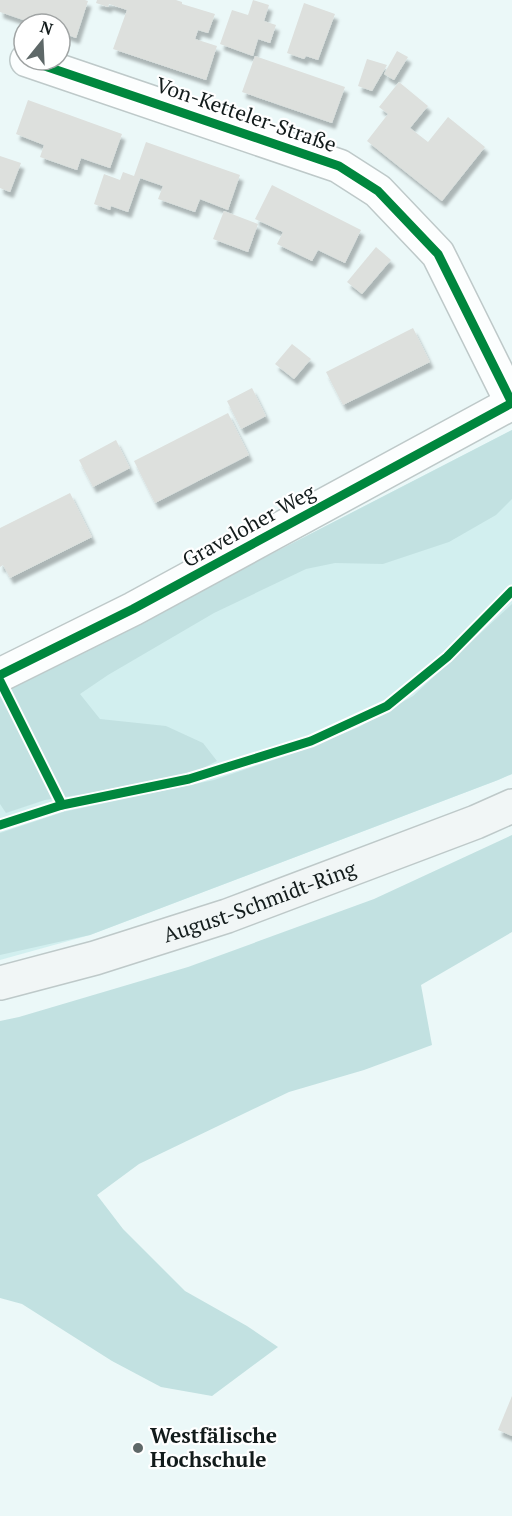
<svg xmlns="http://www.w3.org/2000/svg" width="512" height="1516" font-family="'PT Serif',serif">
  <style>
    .green { fill: #d2efef }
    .forest { fill: #c2e1e1 }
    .building { fill: #dde0dd; filter: url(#shadow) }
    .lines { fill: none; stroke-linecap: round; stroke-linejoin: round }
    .minor-casing { stroke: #bec9c9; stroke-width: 36 }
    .secondary-casing { stroke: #bec9c9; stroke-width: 36 }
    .minor { stroke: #fcfefe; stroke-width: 33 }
    .secondary { stroke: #f1f6f6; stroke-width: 33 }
    .cycleway-casing { stroke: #fff; stroke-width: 13 }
    .cycleway { stroke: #00873e; stroke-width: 9 }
    .poi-dot { fill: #5e6868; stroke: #fff; stroke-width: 2 }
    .labels { text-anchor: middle; stroke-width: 4.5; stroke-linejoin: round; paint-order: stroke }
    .street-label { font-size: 21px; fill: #121b1b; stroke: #fff }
    .poi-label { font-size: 21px; font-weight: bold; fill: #121b1b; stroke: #fff; text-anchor: start }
  </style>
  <defs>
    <filter id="shadow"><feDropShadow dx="3.5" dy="6" stdDeviation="1.5" flood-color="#0004"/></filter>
  </defs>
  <rect width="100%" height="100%" fill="#ebf8f8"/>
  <!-- green -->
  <polygon class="green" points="512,430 512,774 498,780 90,935 0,960 0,694"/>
  <!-- forest -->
  <g class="forest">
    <polygon points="512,430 512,499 496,515 449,542 383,564 335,563 306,569 214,613 108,675 80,694 100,719 166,726 203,743 217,761 199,770 90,793 45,800 6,813 0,804 0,694"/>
    <polygon points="512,604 512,774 498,780 90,935 0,955 0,833 63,812 214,780 303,750 359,727 413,696"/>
    <polygon points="512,835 512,932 421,985 432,1045 364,1070 289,1092 139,1164 97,1195 123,1229 185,1291 247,1326 278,1347 212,1396 161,1387 112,1361 22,1304 0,1298 0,1021 19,1017 188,967 374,899"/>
  </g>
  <!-- building -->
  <g class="building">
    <polygon points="0,0 85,0 88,1 76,38 60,32 60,24 35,24 0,12"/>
    <polygon points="97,0 176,0 182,2 182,4 215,14 208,33 198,30 195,39 217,46 206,80 113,49 127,10 109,4 108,7 96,3"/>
    <polygon points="253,0 269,5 264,21 276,25 270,43 258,39 253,56 220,44 232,10 248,15"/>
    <polygon points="304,3 335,14 318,60 306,56 304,59 287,53"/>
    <polygon points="397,51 408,57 394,80 384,74"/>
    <polygon points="255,56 345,87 332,123 242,92"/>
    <polygon points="367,59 387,65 372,91 358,86"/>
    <polygon points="399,82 428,106 410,128 428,142 448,117 485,147 442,201 367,141 388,114 379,107"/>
    <polygon points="28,100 122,134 110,168 81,158 77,170 40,157 44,145 16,134"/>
    <polygon points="146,142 240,175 228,210 200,199 195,212 158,199 163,186 140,178 128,212 111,206 110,210 94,204 104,174 120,180 123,172 134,176"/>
    <polygon points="0,156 21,163 10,192 0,188"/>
    <polygon points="272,185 361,230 345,263 318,250 312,261 277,244 283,232 255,219"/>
    <polygon points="224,211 258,224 248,252 213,239"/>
    <polygon points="376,247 391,260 362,294 347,282"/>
    <polygon points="413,328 430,362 343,405 326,372"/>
    <polygon points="292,344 311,359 294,379 275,364"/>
    <polygon points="252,388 266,416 241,429 227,401"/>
    <polygon points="228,413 249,455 155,503 134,461"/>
    <polygon points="116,440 130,468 93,487 79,460"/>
    <polygon points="70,493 92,537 10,578 3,565 0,567 0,528"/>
    <polygon points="512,1396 512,1436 498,1430"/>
  </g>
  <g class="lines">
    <!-- minor casing -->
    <g class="minor-casing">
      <g id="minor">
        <polyline points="27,60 339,166 378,191 438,254 512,403"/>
        <polyline points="0,675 133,609 512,403"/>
      </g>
    </g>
    <!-- secondary casing -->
    <g class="secondary-casing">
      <g id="secondary">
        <path id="s1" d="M0,983l95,-25 132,-42 249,-94 36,-16"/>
      </g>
    </g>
    <!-- minor -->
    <use href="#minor" class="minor"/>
    <!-- secondary -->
    <use href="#secondary" class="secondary"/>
    <!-- cycleway casing -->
    <g class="cycleway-casing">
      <g id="cycleway">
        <polyline points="27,60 339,166 378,191 438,254 512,403"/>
        <polyline points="0,675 133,609 512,403"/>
        <polyline points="0,681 62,805"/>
        <polyline points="0,825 62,805 189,779 311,741 387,706 447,657 512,591"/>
      </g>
    </g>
    <!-- cycleway -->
    <use href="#cycleway" class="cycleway"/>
  </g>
  <!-- markers -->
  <circle class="poi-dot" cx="138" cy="1448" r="6"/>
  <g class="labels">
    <!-- street labels -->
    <g class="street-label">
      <text transform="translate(246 115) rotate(19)" y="7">Von-Ketteler-Straße</text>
      <text transform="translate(249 526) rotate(-29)" y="7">Graveloher Weg</text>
      <text dy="7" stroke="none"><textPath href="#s1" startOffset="272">August-Schmidt-Ring</textPath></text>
    </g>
    <!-- poi labels -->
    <g class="poi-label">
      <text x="150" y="1443">Westfälische<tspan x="150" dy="24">Hochschule</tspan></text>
    </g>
  </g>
  <!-- north arrow -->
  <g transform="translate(42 42) rotate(18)"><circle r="28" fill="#ffffff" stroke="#a0a4a4" stroke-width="1.5"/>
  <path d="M0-4.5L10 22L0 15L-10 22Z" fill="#5e6868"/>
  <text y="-9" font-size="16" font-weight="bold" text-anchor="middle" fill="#121b1b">N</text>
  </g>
</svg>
